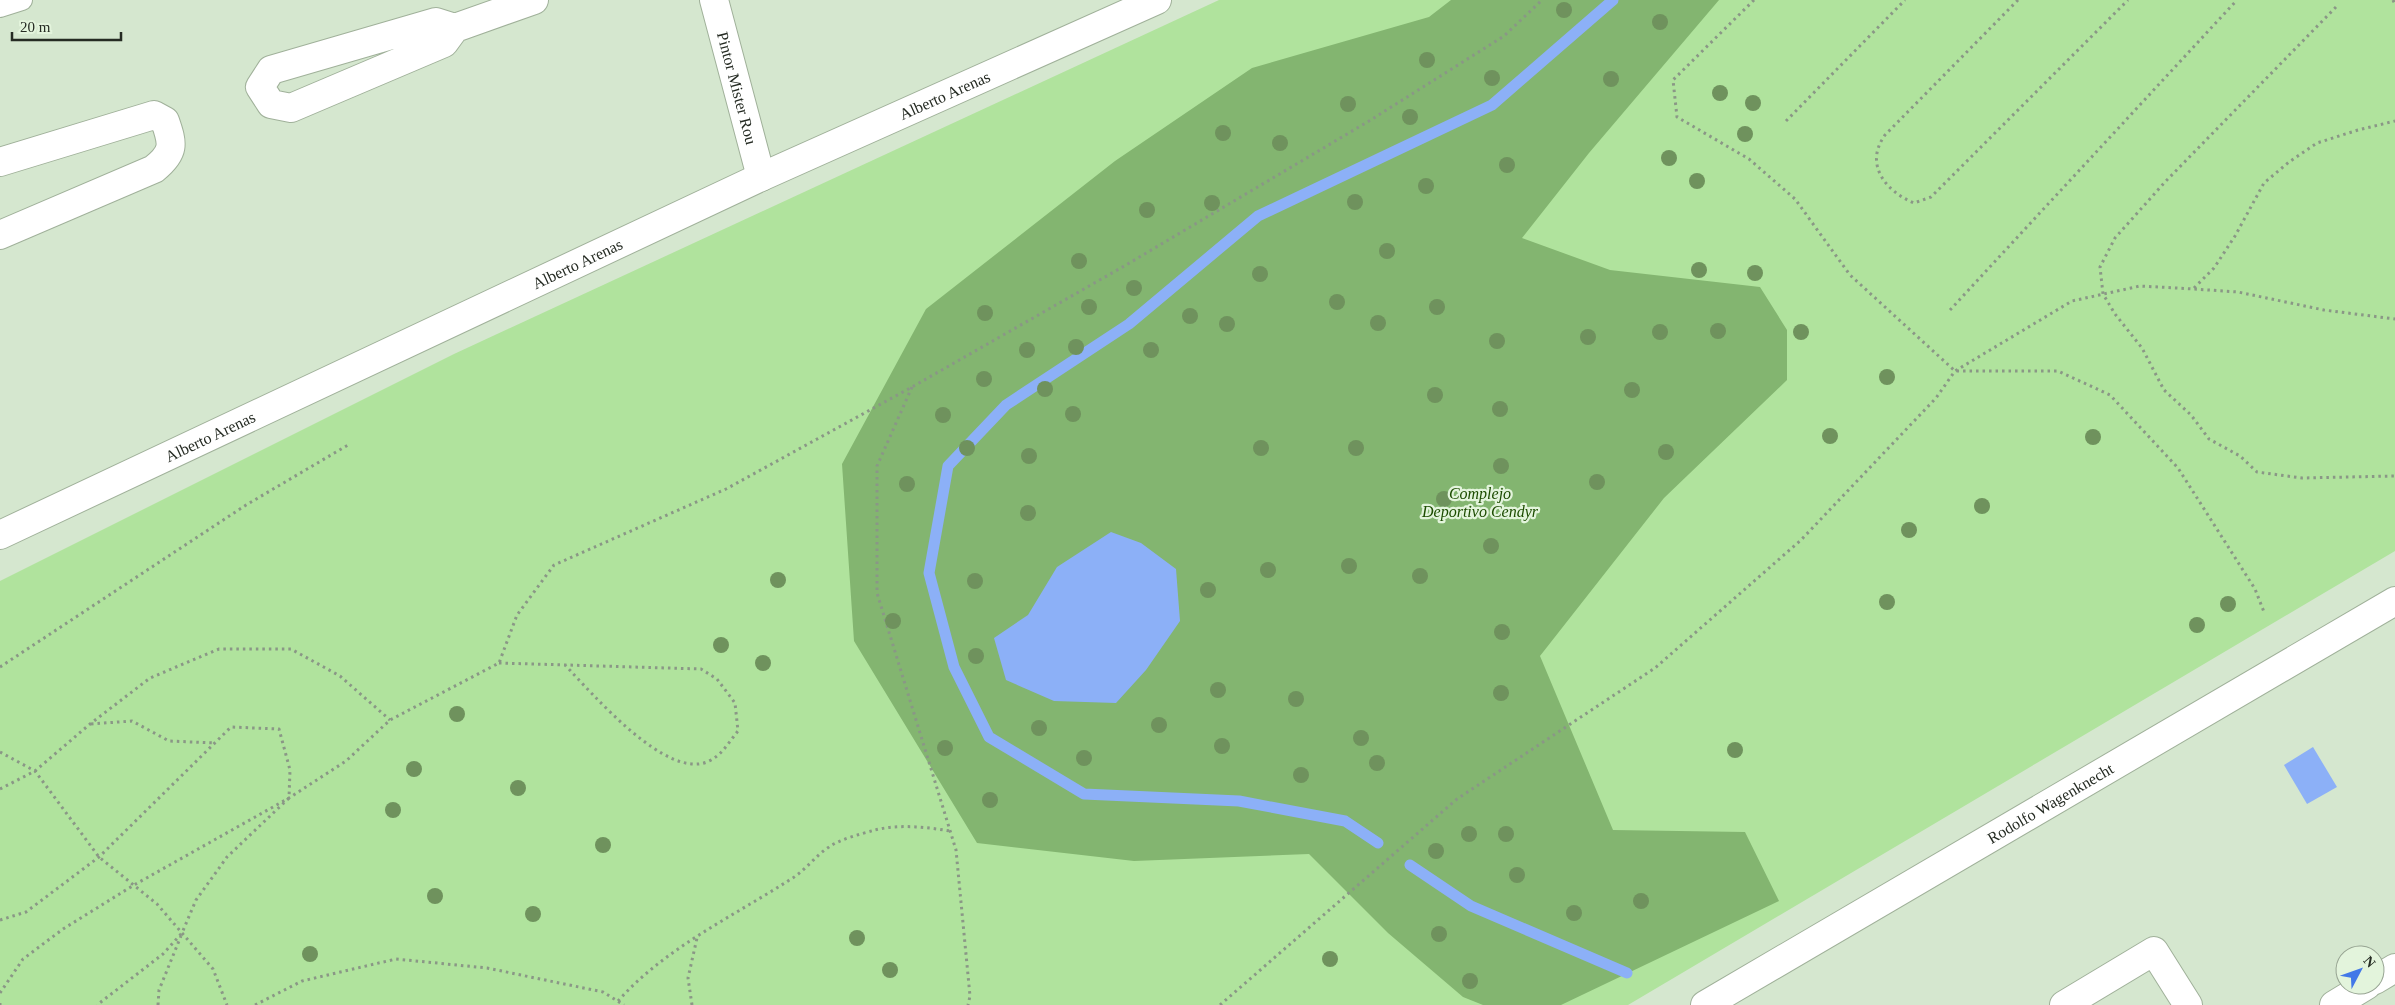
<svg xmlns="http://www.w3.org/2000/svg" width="2395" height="1005" font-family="Georgia,serif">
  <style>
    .green { fill: #b0e39d }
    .forest { fill: #83b570 }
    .water { fill: #8cb0f7 }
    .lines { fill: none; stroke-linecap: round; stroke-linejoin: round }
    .stream { stroke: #8cb0f7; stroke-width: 11 }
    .service-casing { stroke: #a0b19a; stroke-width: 22 }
    .minor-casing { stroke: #a0b19a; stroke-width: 30 }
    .path { stroke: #8a9786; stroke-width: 3; stroke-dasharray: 2.5 4; stroke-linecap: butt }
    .service { stroke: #fff; stroke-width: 20 }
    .minor { stroke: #fff; stroke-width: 28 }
    .tree { fill: #6f925d }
    .labels { text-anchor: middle; stroke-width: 4.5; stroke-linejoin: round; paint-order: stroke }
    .street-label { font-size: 16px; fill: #252b23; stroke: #e3f4dc }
    .park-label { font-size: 16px; font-style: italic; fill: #1c4c00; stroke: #e3f4dc }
  </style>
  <rect width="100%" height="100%" fill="#d5e7cf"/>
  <!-- green -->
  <polygon class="green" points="1219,0 2395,0 2395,551 1628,1005 0,1005 0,581 454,354"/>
  <!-- forest -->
  <polygon class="forest" points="1451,0 1719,0 1589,153 1522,238 1610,270 1760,287 1787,330 1787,380 1664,498 1540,656 1613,830 1745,832 1779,901 1561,1005 1483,1005 1463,997 1388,933 1309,854 1134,861 977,843 854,641 842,464 926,309 1115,161 1252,68 1429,17"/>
  <!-- water -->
  <g class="water">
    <polygon points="1111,532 1141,543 1176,569 1180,621 1146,670 1116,703 1054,701 1006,680 994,638 1028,615 1057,567"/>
    <polygon points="2313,747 2337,787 2307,804 2284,765"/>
  </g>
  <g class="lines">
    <!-- stream -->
    <g class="stream">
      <polyline points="1378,843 1345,821 1239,801 1084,794 989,737 954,667 929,573 948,466 1006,405 1129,324 1258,216 1492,105 1613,0"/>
      <polyline points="1410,865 1471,906 1627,973"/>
    </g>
    <!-- service casing -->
    <g class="service-casing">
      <polyline id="service" points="0,7 22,0"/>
    </g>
    <!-- minor casing -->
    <g class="minor-casing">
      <g id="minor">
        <path id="s1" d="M714,0l47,177"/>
        <polyline points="455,28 436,22 271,70 260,87 271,104 291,108 444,43 455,28 534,0"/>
        <path d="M0,162l154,-47 11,6c8,23 10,31 -11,48l-154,66"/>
        <path id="s2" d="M0,535l761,-358 396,-177"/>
        <polyline points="2375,980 2395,968"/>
        <path id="s3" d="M1705,1005l690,-404"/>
        <polyline points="2064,1005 2154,951 2188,1005"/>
        <polyline points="2334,1005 2367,985"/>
      </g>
    </g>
    <!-- path -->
    <g class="path">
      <polyline points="1754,0 1673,80 1677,117 1749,159 1795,199 1850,275 1955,371 2058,371 2110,395 2178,468 2255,589 2264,612"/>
      <path d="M2018,0l-133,135c-21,29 0,56 29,68l17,-6 197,-197"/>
      <polyline points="2393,0 2395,4"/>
      <polyline points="2336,7 2165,182 2115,238 2100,267 2103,294 2115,314 2142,348 2164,390 2191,415 2209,439 2240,456 2257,472 2302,478 2395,476"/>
      <polyline points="1786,121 1905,0"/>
      <polyline points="2194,288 2214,268 2235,236 2264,183 2289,162 2317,143 2358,130 2395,121"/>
      <polyline points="1950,310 2237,0"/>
      <polyline points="912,387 877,466 877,593 956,850 970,996 968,1005"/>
      <path d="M499,663l202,6 16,10 18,24 3,28c-9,11 -16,24 -29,30 -42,21 -118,-69 -144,-96"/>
      <polyline points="0,667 246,505 348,445"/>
      <polyline points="91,724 132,721 169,741 215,743"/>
      <polyline points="0,752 35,771 99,857 157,904 213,969 227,1005"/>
      <polyline points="0,789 35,771 90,724 150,678 219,649 291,649 340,676 390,720"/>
      <polyline points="0,920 26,912 99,857 231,727 279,729 290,770 289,798 227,857 196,900 182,933 163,954 97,1005"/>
      <polyline points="0,993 23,959 63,929 134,885 289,798 346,761 390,720 499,663 517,615 554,565 726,489 912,387 1126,265 1369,121 1504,36 1542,0"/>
      <path d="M618,1001c47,-53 114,-84 173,-122 14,-8 24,-23 38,-32 11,-8 32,-13 46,-17 24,-6 51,-3 75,1"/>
      <polyline points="0,1003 0,1005"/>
      <polyline points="158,1005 159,990 181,936"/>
      <polyline points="255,1005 302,981 396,959 487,968 603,992 624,1005"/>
      <polyline points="692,1005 688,978 697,938"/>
      <polyline points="1220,1005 1457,799 1655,668 1801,540 1936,398 1955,371 2072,301 2140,286 2194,289 2238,292 2324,310 2395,319"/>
    </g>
    <!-- service -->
    <use href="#service" class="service"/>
    <!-- minor -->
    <use href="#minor" class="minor"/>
  </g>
  <!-- trees -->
  <g class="tree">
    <circle cx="1564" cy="10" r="8"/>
    <circle cx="1660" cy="22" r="8"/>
    <circle cx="1427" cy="60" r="8"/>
    <circle cx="1492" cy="78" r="8"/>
    <circle cx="1611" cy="79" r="8"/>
    <circle cx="1720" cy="93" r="8"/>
    <circle cx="1753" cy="103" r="8"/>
    <circle cx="1348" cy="104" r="8"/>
    <circle cx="1410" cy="117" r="8"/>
    <circle cx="1223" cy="133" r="8"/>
    <circle cx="1745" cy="134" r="8"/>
    <circle cx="1280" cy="143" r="8"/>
    <circle cx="1669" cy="158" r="8"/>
    <circle cx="1507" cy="165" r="8"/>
    <circle cx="1697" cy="181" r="8"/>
    <circle cx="1426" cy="186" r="8"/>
    <circle cx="1355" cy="202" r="8"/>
    <circle cx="1212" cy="203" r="8"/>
    <circle cx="1147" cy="210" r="8"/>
    <circle cx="1387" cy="251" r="8"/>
    <circle cx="1079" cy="261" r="8"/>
    <circle cx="1699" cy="270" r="8"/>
    <circle cx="1755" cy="273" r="8"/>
    <circle cx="1260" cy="274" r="8"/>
    <circle cx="1134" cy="288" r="8"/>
    <circle cx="1337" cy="302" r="8"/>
    <circle cx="1089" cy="307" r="8"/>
    <circle cx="1437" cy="307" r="8"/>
    <circle cx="985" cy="313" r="8"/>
    <circle cx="1190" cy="316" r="8"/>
    <circle cx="1378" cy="323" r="8"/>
    <circle cx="1227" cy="324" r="8"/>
    <circle cx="1718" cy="331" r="8"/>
    <circle cx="1660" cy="332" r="8"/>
    <circle cx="1801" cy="332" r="8"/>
    <circle cx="1588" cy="337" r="8"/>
    <circle cx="1497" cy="341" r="8"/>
    <circle cx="1076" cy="347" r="8"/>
    <circle cx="1027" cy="350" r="8"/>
    <circle cx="1151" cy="350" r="8"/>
    <circle cx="1887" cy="377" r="8"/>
    <circle cx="984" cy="379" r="8"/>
    <circle cx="1045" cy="389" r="8"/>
    <circle cx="1632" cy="390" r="8"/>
    <circle cx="1435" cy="395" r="8"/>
    <circle cx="1500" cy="409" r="8"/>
    <circle cx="1073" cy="414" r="8"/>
    <circle cx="943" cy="415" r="8"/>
    <circle cx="1830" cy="436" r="8"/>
    <circle cx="2093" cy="437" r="8"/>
    <circle cx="967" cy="448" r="8"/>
    <circle cx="1261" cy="448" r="8"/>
    <circle cx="1356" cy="448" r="8"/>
    <circle cx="1666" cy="452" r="8"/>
    <circle cx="1029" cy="456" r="8"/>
    <circle cx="1501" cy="466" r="8"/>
    <circle cx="1597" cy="482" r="8"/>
    <circle cx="907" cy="484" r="8"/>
    <circle cx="1444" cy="499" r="8"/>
    <circle cx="1982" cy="506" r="8"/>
    <circle cx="1028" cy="513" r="8"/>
    <circle cx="1909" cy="530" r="8"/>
    <circle cx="1491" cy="546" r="8"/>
    <circle cx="1349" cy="566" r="8"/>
    <circle cx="1268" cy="570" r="8"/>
    <circle cx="1420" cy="576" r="8"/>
    <circle cx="778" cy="580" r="8"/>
    <circle cx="975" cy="581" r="8"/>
    <circle cx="1208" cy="590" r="8"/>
    <circle cx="1887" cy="602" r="8"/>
    <circle cx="2228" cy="604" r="8"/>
    <circle cx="893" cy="621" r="8"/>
    <circle cx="2197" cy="625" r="8"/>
    <circle cx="1502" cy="632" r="8"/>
    <circle cx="721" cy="645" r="8"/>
    <circle cx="976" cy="656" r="8"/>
    <circle cx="763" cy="663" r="8"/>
    <circle cx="1218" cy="690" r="8"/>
    <circle cx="1501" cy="693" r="8"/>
    <circle cx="1296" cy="699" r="8"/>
    <circle cx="457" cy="714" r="8"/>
    <circle cx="1159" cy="725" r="8"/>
    <circle cx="1039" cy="728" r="8"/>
    <circle cx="1361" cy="738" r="8"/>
    <circle cx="1222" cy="746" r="8"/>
    <circle cx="945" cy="748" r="8"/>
    <circle cx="1735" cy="750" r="8"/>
    <circle cx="1084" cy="758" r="8"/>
    <circle cx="1377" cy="763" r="8"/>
    <circle cx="414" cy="769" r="8"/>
    <circle cx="1301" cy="775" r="8"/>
    <circle cx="518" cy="788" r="8"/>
    <circle cx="990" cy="800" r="8"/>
    <circle cx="393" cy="810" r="8"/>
    <circle cx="1469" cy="834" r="8"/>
    <circle cx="1506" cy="834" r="8"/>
    <circle cx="603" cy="845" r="8"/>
    <circle cx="1436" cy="851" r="8"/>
    <circle cx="1517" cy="875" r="8"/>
    <circle cx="435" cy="896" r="8"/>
    <circle cx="1641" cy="901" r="8"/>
    <circle cx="1574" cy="913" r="8"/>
    <circle cx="533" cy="914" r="8"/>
    <circle cx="1439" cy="934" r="8"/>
    <circle cx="857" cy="938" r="8"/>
    <circle cx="310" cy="954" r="8"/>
    <circle cx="1330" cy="959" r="8"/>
    <circle cx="890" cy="970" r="8"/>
    <circle cx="1470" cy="981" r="8"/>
  </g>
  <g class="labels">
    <!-- street labels -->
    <g class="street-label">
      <text dy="6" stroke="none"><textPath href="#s1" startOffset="91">Pintor Mister Rou</textPath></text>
      <text dy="6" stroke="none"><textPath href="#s2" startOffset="1042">Alberto Arenas</textPath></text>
      <text dy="6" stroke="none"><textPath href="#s2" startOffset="638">Alberto Arenas</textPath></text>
      <text dy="6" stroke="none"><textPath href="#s2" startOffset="232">Alberto Arenas</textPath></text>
      <text dy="6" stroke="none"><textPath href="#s3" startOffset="400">Rodolfo Wagenknecht</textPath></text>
    </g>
    <!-- park labels -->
    <g class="park-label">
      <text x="1480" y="499">Complejo<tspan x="1480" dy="18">Deportivo Cendyr</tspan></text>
    </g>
  </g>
  <!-- north arrow -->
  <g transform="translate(2360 970) rotate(49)"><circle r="24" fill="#e3f4dc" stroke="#97a492"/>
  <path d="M0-4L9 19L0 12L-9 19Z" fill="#4278e8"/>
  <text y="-8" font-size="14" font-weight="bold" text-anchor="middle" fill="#252b23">N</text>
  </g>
  <!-- scale -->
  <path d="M12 32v8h109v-8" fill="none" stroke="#252b23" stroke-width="2.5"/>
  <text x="20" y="32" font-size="15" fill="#252b23" stroke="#e3f4dc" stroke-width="4" paint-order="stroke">20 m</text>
</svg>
